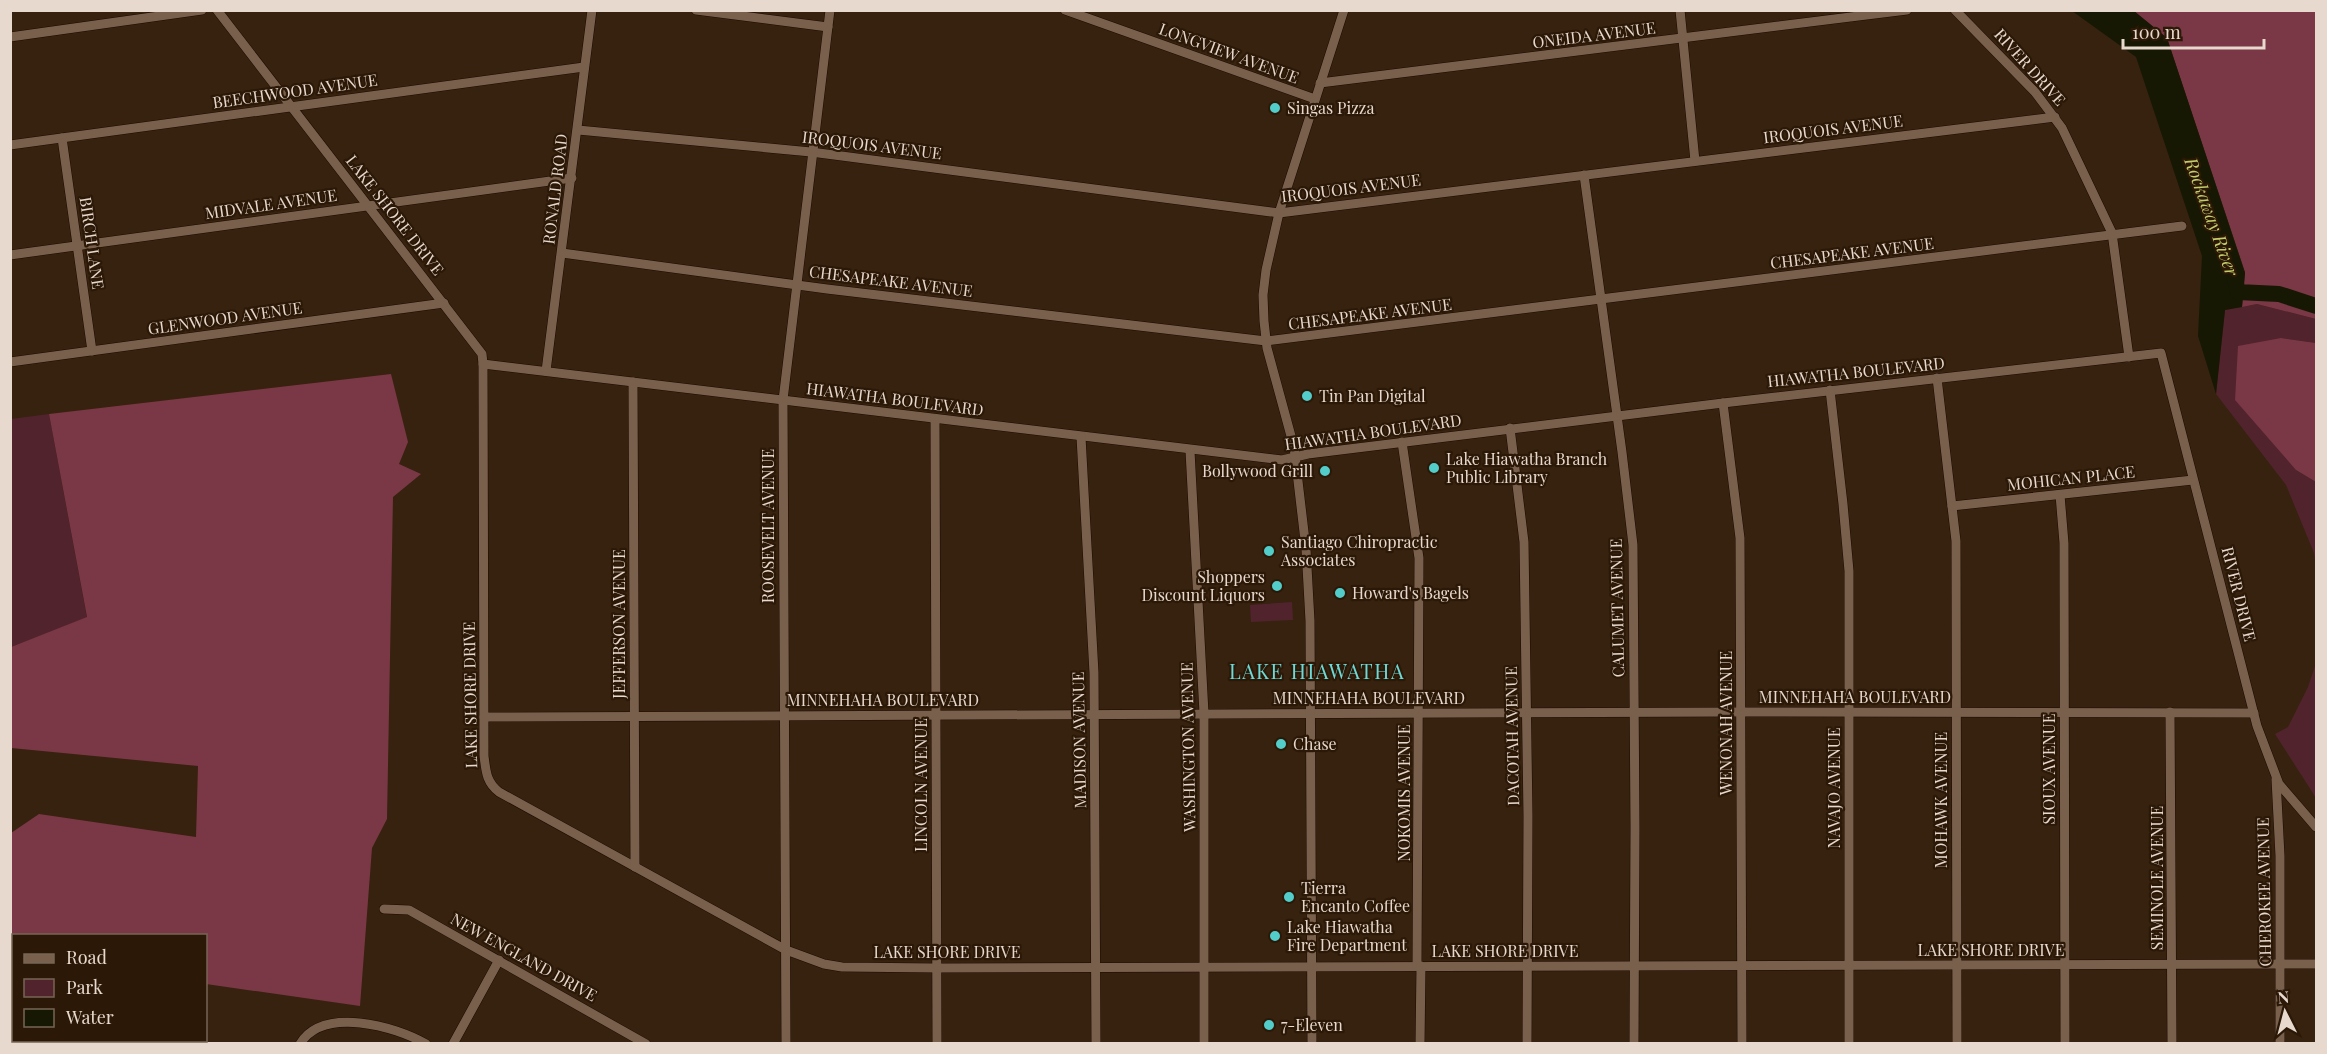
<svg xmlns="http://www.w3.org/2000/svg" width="2327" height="1054" font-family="'Playfair Display',serif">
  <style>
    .green { fill: #51232d }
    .forest { fill: #7a3745 }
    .water { fill: #161803 }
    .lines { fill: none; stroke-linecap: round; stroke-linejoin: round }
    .river { stroke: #161803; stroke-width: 16 }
    .minor-casing { stroke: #1d0a00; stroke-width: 10 }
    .minor { stroke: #78604c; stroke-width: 9 }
    .poi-dot { fill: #53cdca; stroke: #2c1806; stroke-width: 2 }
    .labels { text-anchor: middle; stroke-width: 4.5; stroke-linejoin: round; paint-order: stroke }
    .street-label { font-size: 16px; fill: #e7d9ce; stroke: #2c1806 }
    .poi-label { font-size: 16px; fill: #e7d9ce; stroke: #2c1806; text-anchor: start }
    .water-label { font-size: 18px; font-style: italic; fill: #c3cd69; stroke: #2c1806 }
    .quarter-label { font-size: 20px; letter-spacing: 1.5px; fill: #6edad7; stroke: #2c1806 }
  </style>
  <rect width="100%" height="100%" fill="#36220f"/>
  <!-- green -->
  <g class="green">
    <polygon points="2257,304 2316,319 2316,343 2281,338 2296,470 2316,482 2316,569 2314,553 2286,485 2216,394 2225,310"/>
    <polygon points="49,414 87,618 11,647 11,419"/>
    <polygon points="1292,602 1293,620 1251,622 1250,605"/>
    <polygon points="2316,663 2316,798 2275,734 2288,727 2308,687"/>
  </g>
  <!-- forest -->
  <g class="forest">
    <polygon points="2134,11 2316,11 2316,319 2257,304 2242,307 2245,272 2167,38"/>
    <polygon points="2281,338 2316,343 2316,482 2296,470 2235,400 2238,346"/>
    <polygon points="391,374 408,442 399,464 421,474 393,497 387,819 372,848 360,1006 206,984 206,936 14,936 13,957 11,956 11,833 39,814 196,837 198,766 11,748 11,647 87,617 49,414"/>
  </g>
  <!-- water -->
  <polygon class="water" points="2072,11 2134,11 2167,38 2245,273 2242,307 2225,310 2216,394 2198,336 2202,256 2136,57"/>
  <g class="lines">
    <!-- river -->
    <polyline class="river" points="2234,275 2238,292 2279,294 2316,306"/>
    <!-- minor casing -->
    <g class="minor-casing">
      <g id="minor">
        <path d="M217,10l265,344 1,10 1,392c2,15 2,26 15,36l287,158 38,14 18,3 95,1 1379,-4"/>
        <polyline points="696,10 828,27"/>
        <polyline points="1065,10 1315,99"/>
        <polyline points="1680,10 1695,161"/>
        <polyline points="1955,10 2035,92 2062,128 2112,233 2129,357"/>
        <polyline points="10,37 202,10"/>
        <polyline points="1320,83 1907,10"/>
        <polyline points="578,130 811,152 1279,213 2055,117"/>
        <polyline points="62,138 92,351"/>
        <polyline points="10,145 584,67"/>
        <polyline points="1584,175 1622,452 1633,545 1635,828 1634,1044"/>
        <polyline points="562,253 827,289 1266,341 2182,226"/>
        <polyline points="10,255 572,178"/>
        <polyline points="10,362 444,303"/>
        <polyline points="483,364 1282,460 1308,454 1723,403 2161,353 2257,726 2279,784 2316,827"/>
        <polyline points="546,371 592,10"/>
        <polyline points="1937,378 1956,541 1957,1044"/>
        <polyline points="633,382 635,867"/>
        <polyline points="1830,390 1843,504 1849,571 1849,1044"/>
        <polyline points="1723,403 1740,538 1742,1044"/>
        <polyline points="935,419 937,1044"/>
        <polyline points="1510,428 1524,542 1528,816 1527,1044"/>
        <polyline points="1081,437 1094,673 1096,1044"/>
        <polyline points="1402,442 1419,558 1417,966"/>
        <polyline points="1190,451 1204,713 1204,1044"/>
        <polyline points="2060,495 2064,543 2065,1044"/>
        <polyline points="1952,506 2193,480"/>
        <polyline points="2170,712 2172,1044"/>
        <polyline points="484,717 1740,712 2254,713"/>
        <polyline points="2276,779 2280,856 2280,1044"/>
        <polyline points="384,909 409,910 646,1044"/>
        <polyline points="10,1035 13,1044"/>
        <path d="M300,1044c23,-38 95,-18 126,0"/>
        <polyline points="453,1044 499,960"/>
        <polyline points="786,1044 783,400 830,10"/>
        <polyline points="1312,1044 1310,621 1306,549 1294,447 1267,348 1264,321 1263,295 1266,270 1279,213 1344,10"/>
        <polyline points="1420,1044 1421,966"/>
      </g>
    </g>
    <!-- minor -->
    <use href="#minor" class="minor"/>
  </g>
  <!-- markers -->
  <g class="poi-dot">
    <circle cx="1275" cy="108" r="6"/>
    <circle cx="1307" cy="396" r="6"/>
    <circle cx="1434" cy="468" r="6"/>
    <circle cx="1325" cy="471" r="6"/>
    <circle cx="1269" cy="551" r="6"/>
    <circle cx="1277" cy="586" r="6"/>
    <circle cx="1340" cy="593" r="6"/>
    <circle cx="1281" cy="744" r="6"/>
    <circle cx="1289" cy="897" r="6"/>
    <circle cx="1275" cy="936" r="6"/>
    <circle cx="1269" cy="1025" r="6"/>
  </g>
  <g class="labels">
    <!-- street labels -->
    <g class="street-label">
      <text transform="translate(1594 35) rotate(-7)" y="6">ONEIDA AVENUE</text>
      <text transform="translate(1229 53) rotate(20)" y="6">LONGVIEW AVENUE</text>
      <text transform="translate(2030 67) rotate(48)" y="6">RIVER DRIVE</text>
      <text transform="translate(295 91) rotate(-8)" y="6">BEECHWOOD AVENUE</text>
      <text transform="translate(1833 129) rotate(-7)" y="6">IROQUOIS AVENUE</text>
      <text transform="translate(872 145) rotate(7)" y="6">IROQUOIS AVENUE</text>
      <text transform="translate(1351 188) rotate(-7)" y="6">IROQUOIS AVENUE</text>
      <text transform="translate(555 189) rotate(-83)" y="6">RONALD ROAD</text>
      <text transform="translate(271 204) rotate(-8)" y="6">MIDVALE AVENUE</text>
      <text transform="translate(395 215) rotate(52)" y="6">LAKE SHORE DRIVE</text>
      <text transform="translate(92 243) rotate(82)" y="6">BIRCH LANE</text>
      <text transform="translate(1852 253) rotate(-7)" y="6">CHESAPEAKE AVENUE</text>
      <text transform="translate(891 281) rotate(7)" y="6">CHESAPEAKE AVENUE</text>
      <text transform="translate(1370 314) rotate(-7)" y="6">CHESAPEAKE AVENUE</text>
      <text transform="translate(225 318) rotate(-8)" y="6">GLENWOOD AVENUE</text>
      <text transform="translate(1856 372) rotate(-6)" y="6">HIAWATHA BOULEVARD</text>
      <text transform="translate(895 399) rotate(7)" y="6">HIAWATHA BOULEVARD</text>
      <text transform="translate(1373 432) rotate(-8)" y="6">HIAWATHA BOULEVARD</text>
      <text transform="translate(2071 478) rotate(-6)" y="6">MOHICAN PLACE</text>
      <text transform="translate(768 526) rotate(-90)" y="6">ROOSEVELT AVENUE</text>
      <text transform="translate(2239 594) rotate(76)" y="6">RIVER DRIVE</text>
      <text transform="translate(1617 608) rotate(-91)" y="6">CALUMET AVENUE</text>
      <text transform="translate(619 624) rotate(-90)" y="6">JEFFERSON AVENUE</text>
      <text transform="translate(470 695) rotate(-91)" y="6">LAKE SHORE DRIVE</text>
      <text x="1855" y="703">MINNEHAHA BOULEVARD</text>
      <text x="1369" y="704">MINNEHAHA BOULEVARD</text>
      <text x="883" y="706">MINNEHAHA BOULEVARD</text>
      <text transform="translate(1726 723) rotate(-90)" y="6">WENONAH AVENUE</text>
      <text transform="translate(1512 736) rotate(-91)" y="6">DACOTAH AVENUE</text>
      <text transform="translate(1079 740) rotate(-91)" y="6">MADISON AVENUE</text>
      <text transform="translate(1188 747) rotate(-91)" y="6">WASHINGTON AVENUE</text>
      <text transform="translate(2049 769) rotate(-90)" y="6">SIOUX AVENUE</text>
      <text transform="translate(921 785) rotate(-90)" y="6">LINCOLN AVENUE</text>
      <text transform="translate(1834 788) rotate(-90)" y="6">NAVAJO AVENUE</text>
      <text transform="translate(1404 793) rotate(-90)" y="6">NOKOMIS AVENUE</text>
      <text transform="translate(1941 800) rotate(-90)" y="6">MOHAWK AVENUE</text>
      <text transform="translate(2157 878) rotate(-90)" y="6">SEMINOLE AVENUE</text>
      <text transform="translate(2264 892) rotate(-91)" y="6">CHEROKEE AVENUE</text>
      <text x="1991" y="956">LAKE SHORE DRIVE</text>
      <text x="1505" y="957">LAKE SHORE DRIVE</text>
      <text x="947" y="958">LAKE SHORE DRIVE</text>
      <text transform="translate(524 957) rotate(29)" y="6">NEW ENGLAND DRIVE</text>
    </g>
    <!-- poi labels -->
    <g class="poi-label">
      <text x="1287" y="114">Singas Pizza</text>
      <text x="1319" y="402">Tin Pan Digital</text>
      <text x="1446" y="465">Lake Hiawatha Branch<tspan x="1446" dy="18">Public Library</tspan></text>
      <text x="1313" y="477" text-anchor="end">Bollywood Grill</text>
      <text x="1281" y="548">Santiago Chiropractic<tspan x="1281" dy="18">Associates</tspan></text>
      <text x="1265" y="583" text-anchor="end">Shoppers<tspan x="1265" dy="18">Discount Liquors</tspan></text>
      <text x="1352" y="599">Howard's Bagels</text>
      <text x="1293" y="750">Chase</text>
      <text x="1301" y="894">Tierra<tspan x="1301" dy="18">Encanto Coffee</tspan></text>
      <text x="1287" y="933">Lake Hiawatha<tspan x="1287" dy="18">Fire Department</tspan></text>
      <text x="1281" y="1031">7-Eleven</text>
    </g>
    <!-- water labels -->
    <g class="water-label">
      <text transform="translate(2211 217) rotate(70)" y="6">Rockaway River</text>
    </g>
    <!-- quarter labels -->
    <g class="quarter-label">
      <text x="1317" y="679">LAKE HIAWATHA</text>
    </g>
  </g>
  <!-- border -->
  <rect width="2327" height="1054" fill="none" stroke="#e7d9ce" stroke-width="24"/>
  <!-- legend -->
  <rect x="12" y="934" width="195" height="108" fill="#2c1806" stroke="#776556" stroke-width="1.5"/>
  <rect x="24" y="954" width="30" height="9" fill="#78604c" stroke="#776556" stroke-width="1.5"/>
  <text x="66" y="964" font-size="18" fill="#e7d9ce">Road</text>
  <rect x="24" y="979" width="30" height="18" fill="#51232d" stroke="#776556" stroke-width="1.5"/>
  <text x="66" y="994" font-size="18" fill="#e7d9ce">Park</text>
  <rect x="24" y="1009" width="30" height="18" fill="#161803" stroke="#776556" stroke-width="1.5"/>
  <text x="66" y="1024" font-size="18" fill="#e7d9ce">Water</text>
  <!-- north arrow -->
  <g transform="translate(2285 1012) rotate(354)" stroke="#2c1806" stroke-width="4.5" paint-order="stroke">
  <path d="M0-4.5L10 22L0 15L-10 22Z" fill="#e7d9ce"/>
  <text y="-9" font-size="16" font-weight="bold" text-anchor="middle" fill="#e7d9ce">N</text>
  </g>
  <!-- scale -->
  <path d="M2123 39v9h141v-9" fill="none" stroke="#e7d9ce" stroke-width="3"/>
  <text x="2132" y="39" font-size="18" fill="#e7d9ce" stroke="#2c1806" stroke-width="4.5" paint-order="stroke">100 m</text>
</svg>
